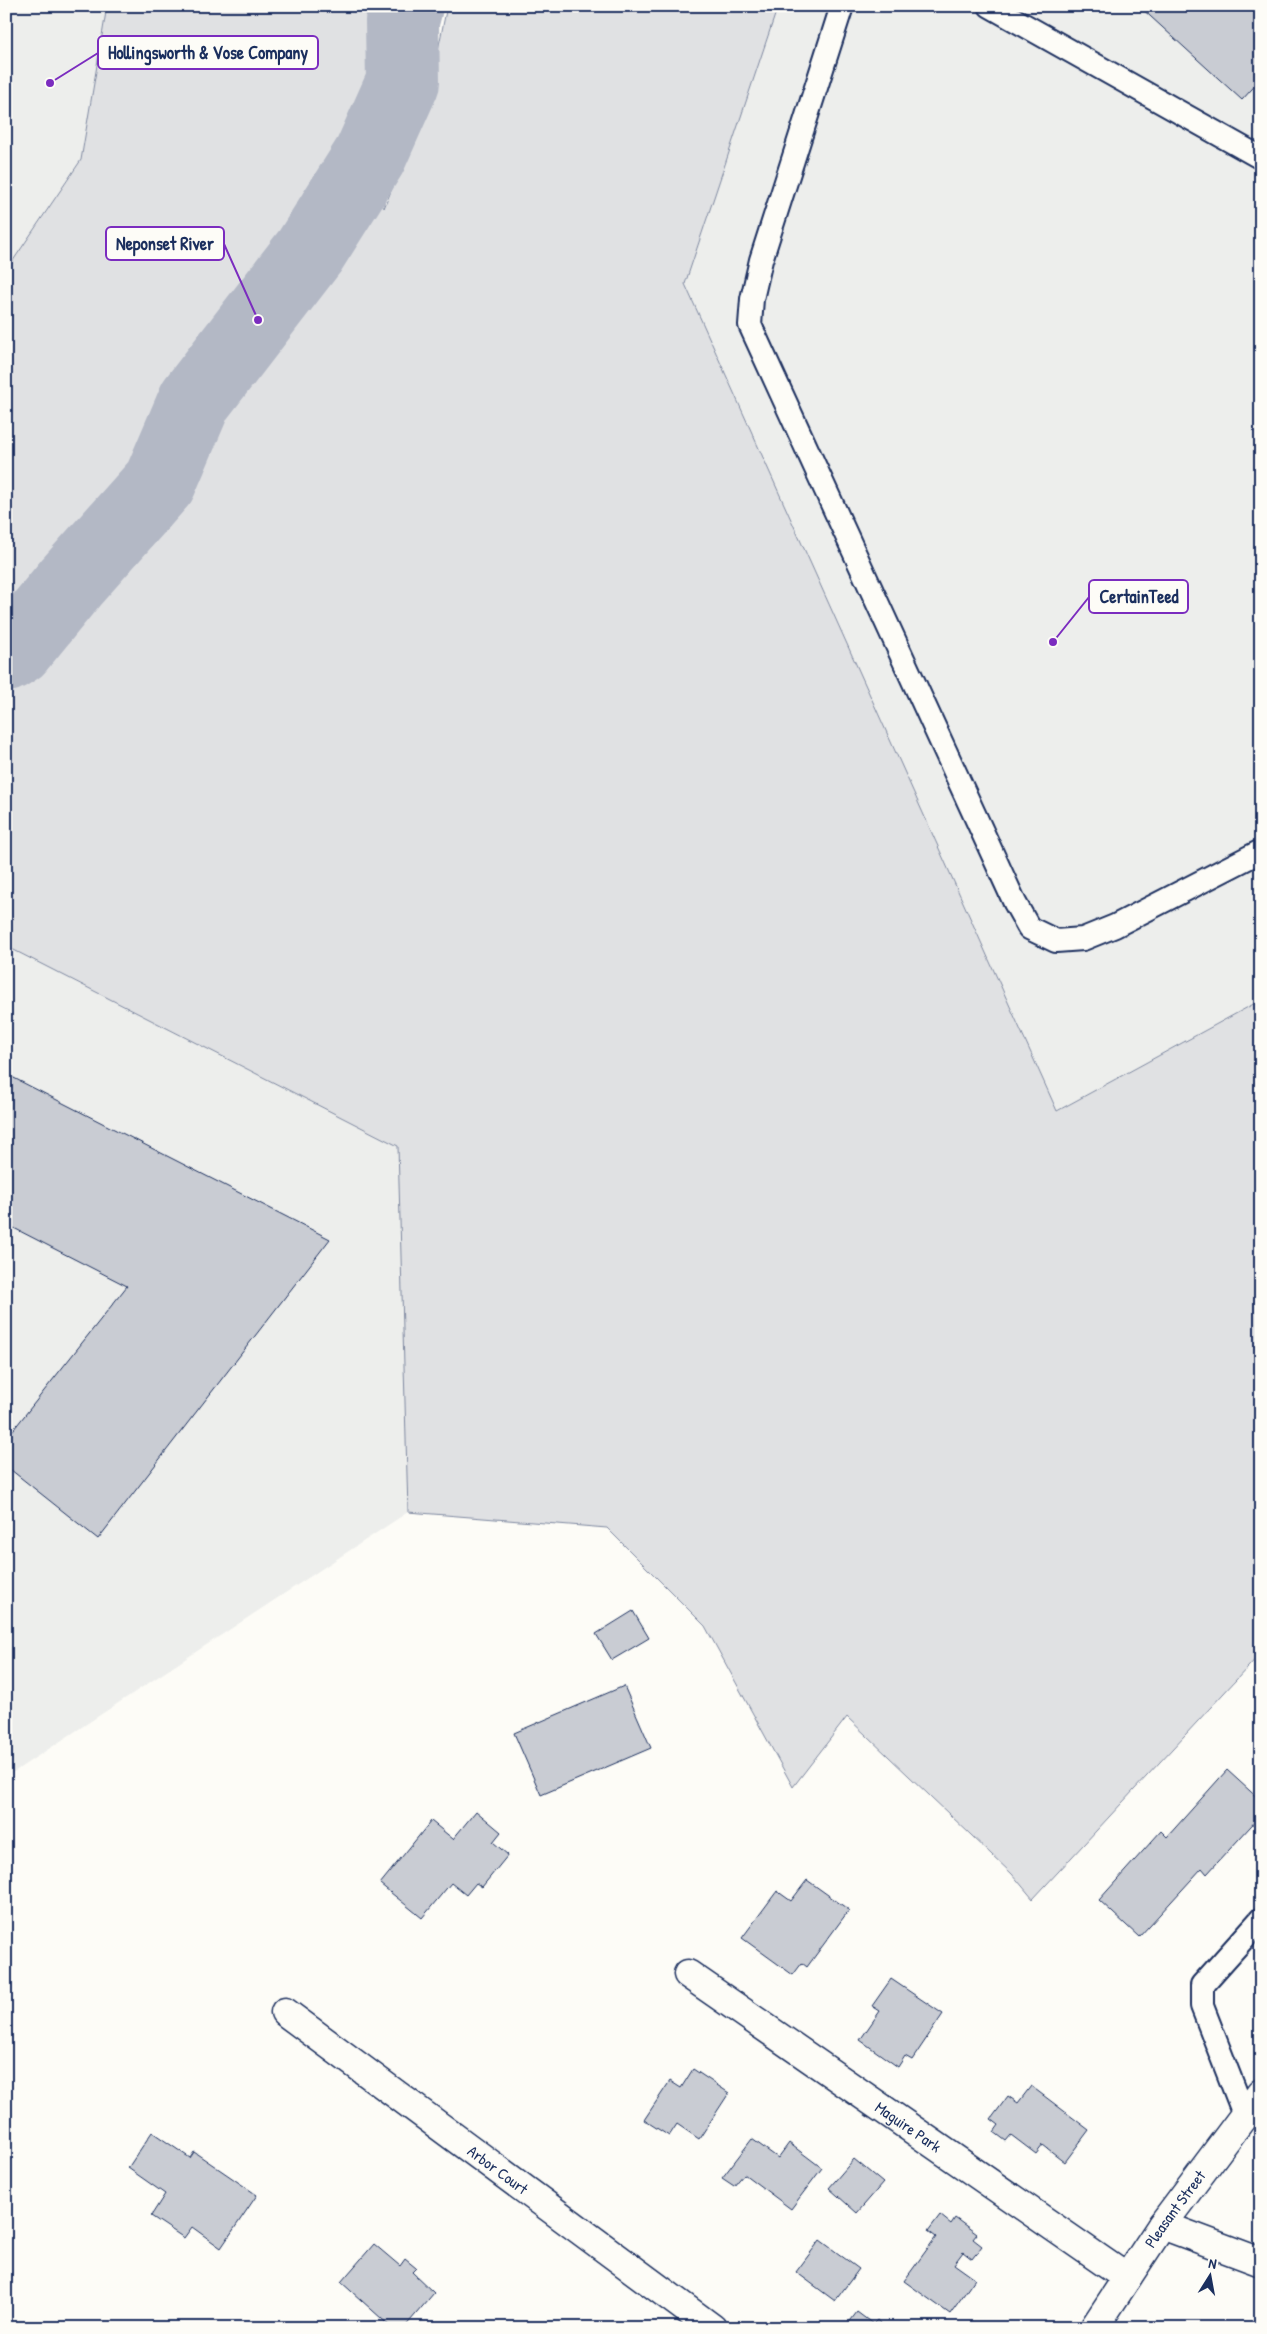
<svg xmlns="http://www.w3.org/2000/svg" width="1267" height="2334" font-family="'Patrick Hand',sans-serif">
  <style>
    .built { fill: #edeeec }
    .green { fill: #e0e1e3; stroke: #7e88a0 }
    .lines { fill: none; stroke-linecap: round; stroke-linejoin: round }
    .river { stroke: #b3b8c5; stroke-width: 74 }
    .building { fill: #c9ccd3; stroke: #1b2f5e }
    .lane-casing { stroke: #1b2f5e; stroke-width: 26 }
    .street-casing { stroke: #1b2f5e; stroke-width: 31 }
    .secondary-casing { stroke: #1b2f5e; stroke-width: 31 }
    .lane { stroke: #fdfcf7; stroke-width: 22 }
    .street { stroke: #fdfcf7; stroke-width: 28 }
    .secondary { stroke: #fdfcf7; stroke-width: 28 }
    .labels { text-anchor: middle; stroke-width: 4; stroke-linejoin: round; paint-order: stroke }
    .street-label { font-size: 16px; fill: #1b2f5e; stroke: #fdfcf7 }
    .leader { fill: none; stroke: #7b2cbf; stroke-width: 2 }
    .callout-dot { fill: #7b2cbf; stroke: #fdfcf7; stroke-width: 2 }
    .callout { fill: #fdfcf7; stroke: #7b2cbf; stroke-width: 2 }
    .callout-label { font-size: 18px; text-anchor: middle; font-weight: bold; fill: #1b2f5e }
  </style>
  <rect width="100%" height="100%" fill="#fdfcf7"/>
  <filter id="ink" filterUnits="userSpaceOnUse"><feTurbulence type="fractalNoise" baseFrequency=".02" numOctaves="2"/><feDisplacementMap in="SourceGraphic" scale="10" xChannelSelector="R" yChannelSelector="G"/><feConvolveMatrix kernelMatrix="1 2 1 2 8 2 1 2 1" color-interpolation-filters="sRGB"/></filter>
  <g filter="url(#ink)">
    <!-- built -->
    <g class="built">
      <polygon points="6,6 107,6 81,160 6,271"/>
      <polygon points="778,6 1261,6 1261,1000 1057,1111 685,284"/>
      <polygon points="6,946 399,1146 408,1512 6,1777"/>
    </g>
    <!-- green -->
    <polygon class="green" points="107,6 382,6 386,30 384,208 427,104 447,6 778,6 685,284 1057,1111 1261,1000 1261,1653 1033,1899 1012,1874 847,1717 793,1787 705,1626 607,1528 408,1512 398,1146 6,946 6,271 81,160"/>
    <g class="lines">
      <!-- river -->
      <polyline class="river" points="6,655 17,648 71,582 160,482 195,400 310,251 370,156 403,82 402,21 406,6"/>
    </g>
    <!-- building -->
    <g class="building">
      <polygon points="1139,6 1261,6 1261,79 1242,100"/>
      <polygon points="6,1074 330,1239 98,1539 6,1466 6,1439 127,1286 6,1224"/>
      <polygon points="633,1611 649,1638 612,1660 596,1634"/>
      <polygon points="624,1686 651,1748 541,1795 514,1733"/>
      <polygon points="1227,1770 1261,1801 1261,1815 1207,1874 1202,1868 1139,1937 1099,1900 1161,1831 1167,1837"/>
      <polygon points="476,1811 501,1832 493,1842 508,1855 482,1887 476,1883 466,1895 451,1883 422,1918 380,1884 431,1821 453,1839"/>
      <polygon points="807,1880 849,1910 807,1967 802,1963 793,1975 742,1938 777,1891 791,1901"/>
      <polygon points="891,1979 943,2014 912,2060 905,2056 898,2067 860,2040 880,2011 872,2006"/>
      <polygon points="693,2069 729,2093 699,2139 677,2124 669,2136 644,2120 670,2081 681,2088"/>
      <polygon points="1031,2086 1089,2130 1065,2162 1043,2145 1036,2154 1011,2135 1006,2141 994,2132 999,2125 991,2119 1008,2096 1018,2103"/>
      <polygon points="152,2132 190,2158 194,2152 257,2195 221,2248 192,2227 184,2238 151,2216 165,2194 128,2168"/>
      <polygon points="752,2139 778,2158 789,2143 822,2168 791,2209 744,2174 734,2186 722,2178"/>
      <polygon points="854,2159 883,2183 857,2213 829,2188"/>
      <polygon points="940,2215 951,2224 955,2218 977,2234 973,2239 982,2246 972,2259 963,2252 954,2264 975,2279 950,2314 904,2281 936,2237 928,2231"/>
      <polygon points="820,2240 859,2269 835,2301 796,2272"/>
      <polygon points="374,2244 400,2266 405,2259 416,2268 412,2272 434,2293 404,2328 392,2328 341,2282"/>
      <polygon points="857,2312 873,2324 877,2320 886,2328 845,2328"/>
    </g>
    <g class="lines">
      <!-- lane casing -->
      <g class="lane-casing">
        <g id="lane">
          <polyline points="842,6 761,260 752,299 750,325 1015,903 1029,928 1056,941 1083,939 1115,926 1261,851"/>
          <polyline points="990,6 1261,158"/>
          <polyline points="1244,2114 1202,2006 1202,1985 1261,1919"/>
        </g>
      </g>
      <!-- street casing -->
      <g class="street-casing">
        <g id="street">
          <path id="s1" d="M688,1974l439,304"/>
          <path id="s2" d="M285,2012l427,316"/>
          <polyline points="1162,2225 1261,2262"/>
        </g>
      </g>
      <!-- secondary casing -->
      <g class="secondary-casing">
        <g id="secondary">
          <path id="s3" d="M1094,2328l68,-103 99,-132"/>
        </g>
      </g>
      <!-- lane -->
      <use href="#lane" class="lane"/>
      <!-- street -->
      <use href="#street" class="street"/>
      <!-- secondary -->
      <use href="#secondary" class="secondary"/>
    </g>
  </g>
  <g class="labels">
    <!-- street labels -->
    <g class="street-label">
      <text dy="6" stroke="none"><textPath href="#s1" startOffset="268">Maguire Park</textPath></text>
      <text dy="6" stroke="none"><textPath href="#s2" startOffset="265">Arbor Court</textPath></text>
      <text dy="6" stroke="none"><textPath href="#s3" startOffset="144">Pleasant Street</textPath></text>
    </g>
  </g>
  <!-- callouts -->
  <path class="leader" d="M50 83L98 53M258 320L224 244M1053 642L1089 597"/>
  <g class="callout-dot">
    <circle cx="50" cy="83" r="5"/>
    <circle cx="258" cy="320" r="5"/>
    <circle cx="1053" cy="642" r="5"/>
  </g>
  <g class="callout">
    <rect x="98" y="36" width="220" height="33" rx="5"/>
    <rect x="106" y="227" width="118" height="33" rx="5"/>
    <rect x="1089" y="580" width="99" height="33" rx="5"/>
  </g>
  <g class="callout-label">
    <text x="208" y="59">Hollingsworth &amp; Vose Company</text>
    <text x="165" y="250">Neponset River</text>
    <text x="1139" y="603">CertainTeed</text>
  </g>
  <!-- margin -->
  <rect width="1267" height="2334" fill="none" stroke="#fdfcf7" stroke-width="25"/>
  <rect x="12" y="12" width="1242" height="2309" fill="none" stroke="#1b2f5e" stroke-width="2" filter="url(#ink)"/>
  <!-- north arrow -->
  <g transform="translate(1210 2276) rotate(11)" stroke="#fdfcf7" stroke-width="4" paint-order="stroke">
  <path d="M0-4L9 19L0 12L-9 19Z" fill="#1b2f5e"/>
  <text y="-8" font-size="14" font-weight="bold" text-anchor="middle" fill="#1b2f5e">N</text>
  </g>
</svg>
